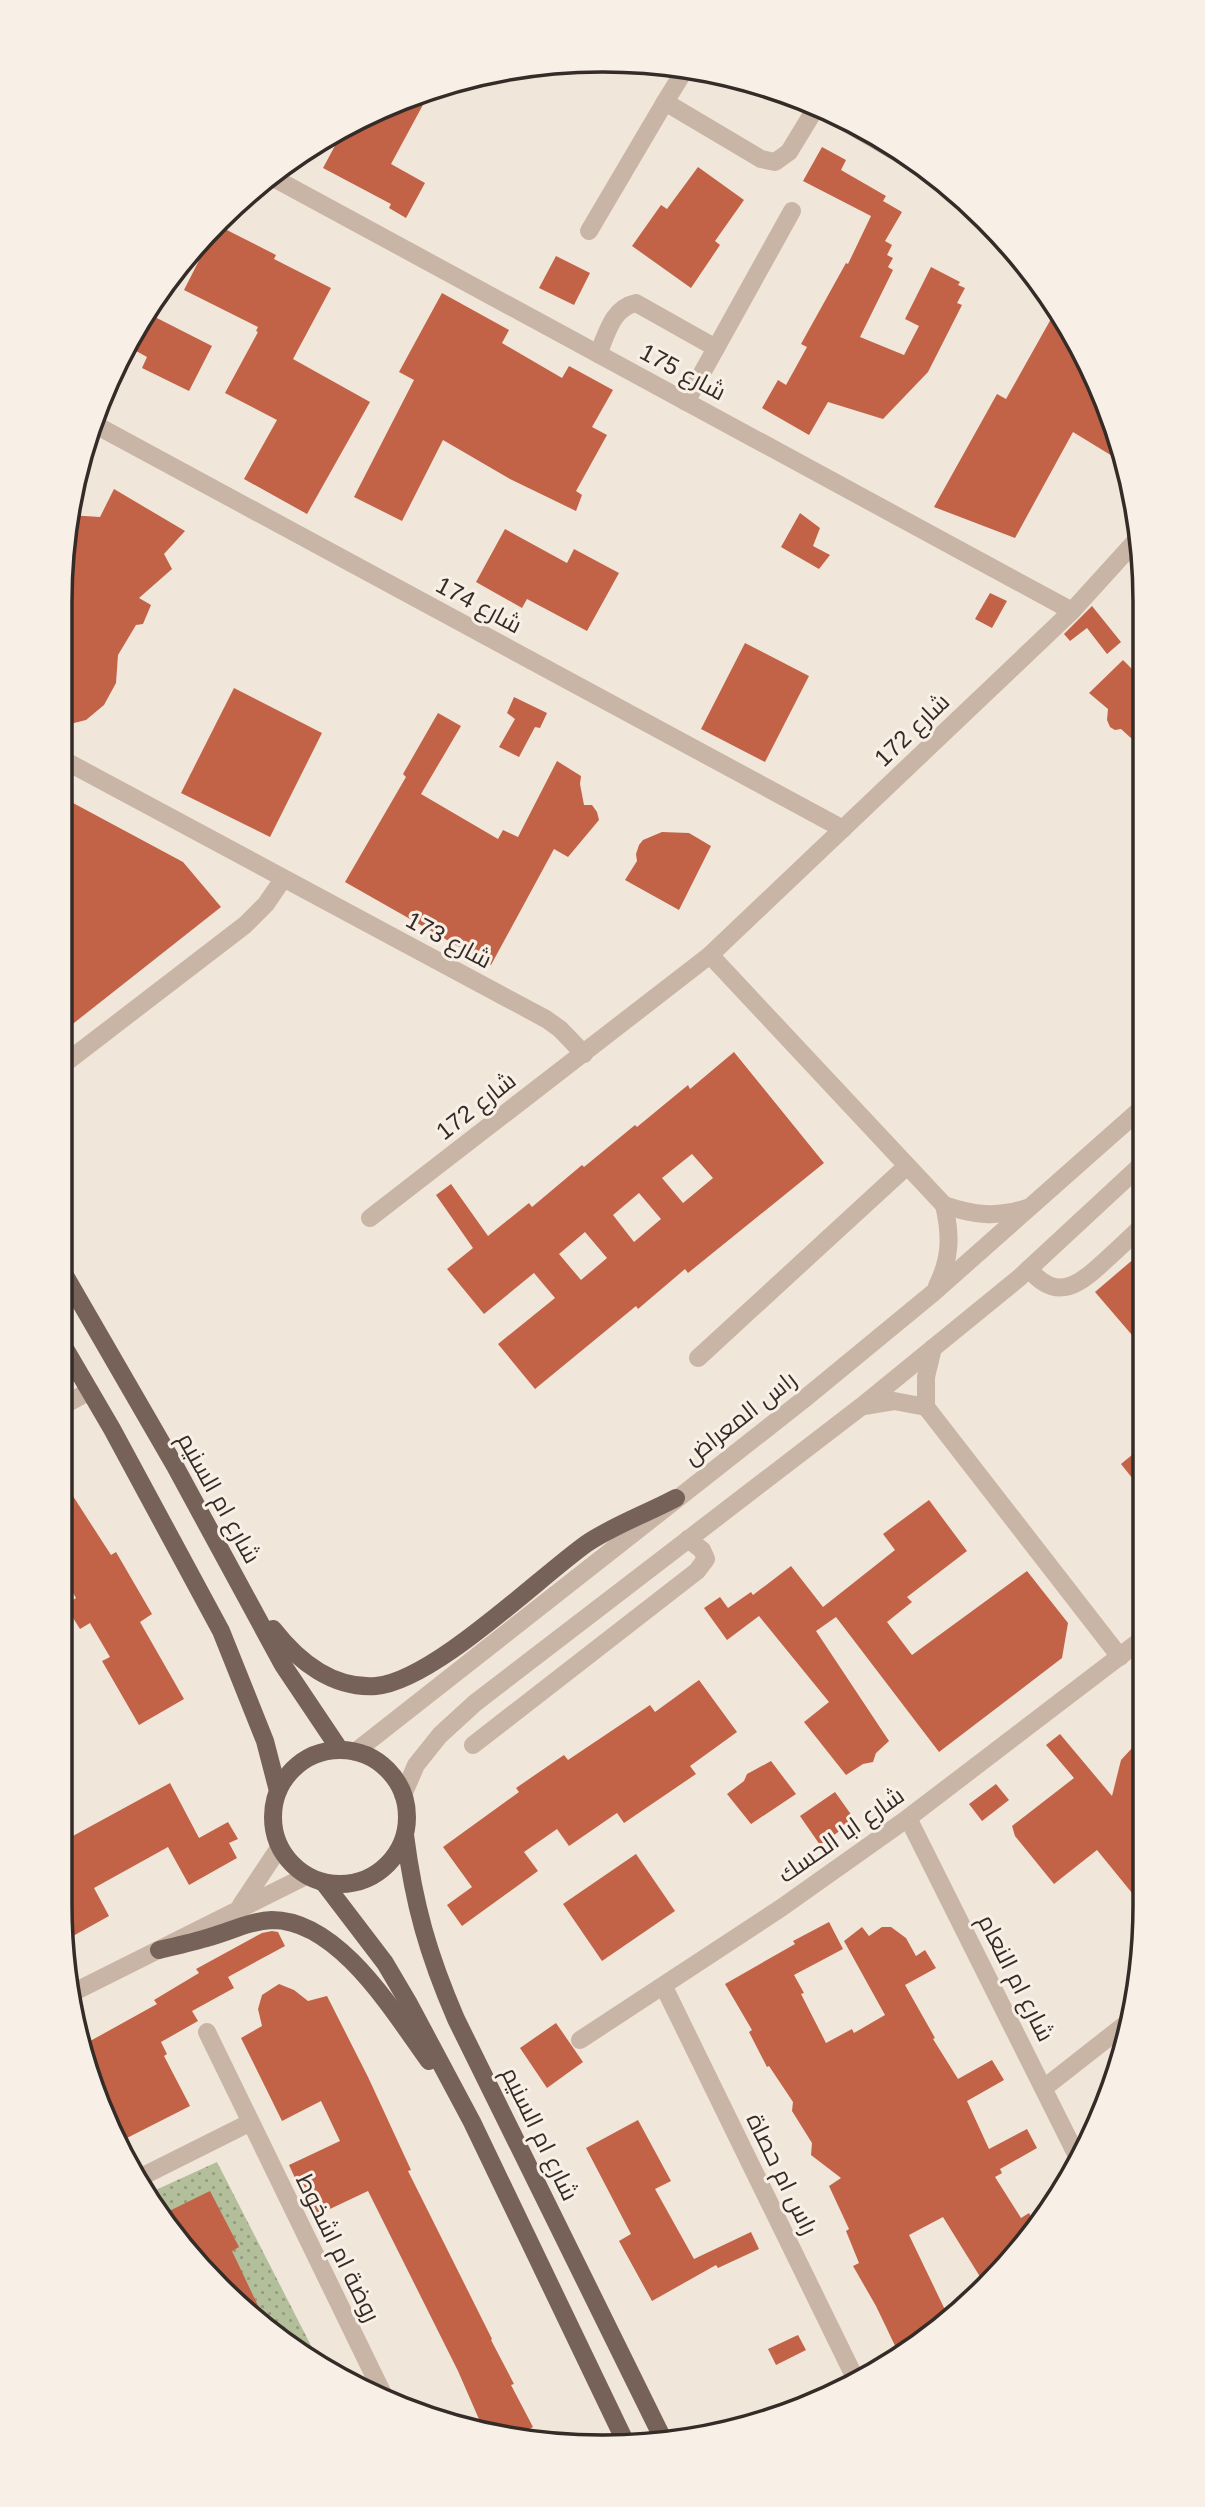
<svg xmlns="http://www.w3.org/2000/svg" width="1205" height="2507" font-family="Arial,Cairo,sans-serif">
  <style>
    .grass { fill: url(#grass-dots) }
    .building { fill: #c26347; fill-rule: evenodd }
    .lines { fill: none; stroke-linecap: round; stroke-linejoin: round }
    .minor { stroke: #c8b5a6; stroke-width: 18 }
    .major { stroke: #766258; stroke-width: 18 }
    .labels { text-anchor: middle; stroke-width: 6; stroke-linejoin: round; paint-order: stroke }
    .street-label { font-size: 24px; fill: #352b27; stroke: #f8f0e6 }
    .rim { fill: none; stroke: #352b27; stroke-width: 3.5 }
  </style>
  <defs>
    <pattern id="grass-dots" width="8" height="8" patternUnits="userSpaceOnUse" patternTransform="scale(1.75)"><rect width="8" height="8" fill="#b3bf9b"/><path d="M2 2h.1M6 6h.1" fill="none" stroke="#929b7e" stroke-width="1.8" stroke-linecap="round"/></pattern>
  </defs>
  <rect width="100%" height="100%" fill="#f1e6da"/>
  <!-- grass -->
  <polygon class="grass" points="217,2162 323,2369 244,2312 172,2235 149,2193"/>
  <!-- building -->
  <g class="building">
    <polygon points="431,90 391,164 425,183 406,218 389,208 391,204 323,168 345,127 395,101"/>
    <polygon points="822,147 846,160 841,170 886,196 883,201 902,212 885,241 892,245 887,255 893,258 888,267 893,270 860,337 904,355 919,326 905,319 931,267 960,282 958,285 965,288 957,303 962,305 928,372 883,419 828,402 809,435 762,408 778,380 786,385 807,347 801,344 846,263 848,264 871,216 803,181"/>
    <polygon points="698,167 744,200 715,241 720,245 691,288 632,246 661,205 667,209"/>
    <polygon points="217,225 276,255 274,259 331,288 293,359 370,402 307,514 244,479 277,420 225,393 258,332 256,331 258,327 184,290"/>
    <polygon points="556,256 590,273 574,305 539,288"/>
    <polygon points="442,293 509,330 502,343 562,378 569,366 613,390 592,427 607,435 576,491 582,495 576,511 510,479 443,440 402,521 354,497 414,380 399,372"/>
    <polygon points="1056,310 1104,394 1122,462 1073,432 1015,538 934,507 997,394 1006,399"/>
    <polygon points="145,312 212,346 189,391 142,368 147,357 127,346"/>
    <polygon points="114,489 185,531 164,554 172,569 139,598 151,605 143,624 136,625 118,655 116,683 104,705 86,720 74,723 60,723 60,602 63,563 69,559 69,515 100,517"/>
    <polygon points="800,513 820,528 813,546 830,555 819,569 781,547"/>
    <polygon points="505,529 567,563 574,549 619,573 587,631 527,599 522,608 476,582"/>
    <polygon points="990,593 1007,601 992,628 975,619"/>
    <polygon points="1092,606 1121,642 1107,654 1087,628 1070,641 1064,634"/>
    <polygon points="745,643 809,676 765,762 701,729"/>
    <polygon points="1123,660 1141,678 1142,748 1121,729 1115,730 1110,727 1107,720 1108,709 1089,693"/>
    <polygon points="234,688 322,733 270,837 181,793"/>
    <polygon points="514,697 547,713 540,728 535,727 519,757 499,747 515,719 507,713"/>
    <polygon points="438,713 461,726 421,794 498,839 503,830 518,837 557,761 581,776 580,784 584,805 592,805 597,812 599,820 568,857 554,849 491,965 345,882 406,777 403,774"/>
    <polygon points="60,796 183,862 221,907 60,1034"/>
    <polygon points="662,832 689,833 711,846 679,910 625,880 637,861 636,854 639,845 643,840"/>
    <path d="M734,1052l90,111 -136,110 -3,-4 -47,40 -2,-3 -101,83 -37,-45 57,-46 -21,-25 -50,41 -37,-45 26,-21 -37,-53 15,-11 37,52 41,-33 3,4 50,-42 2,2 51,-42 2,2 51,-42 2,4zM692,1154l21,24 -30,25 -21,-25zM639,1193l22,26 -27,23 -21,-27zM585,1232l22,26 -26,22 -22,-26z"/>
    <polygon points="1143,1251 1144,1349 1095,1292"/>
    <polygon points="1144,1445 1144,1493 1121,1464"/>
    <polygon points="60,1476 111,1555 116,1552 152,1614 140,1622 184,1699 139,1725 102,1661 110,1657 90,1623 80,1629 65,1605 76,1598 60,1570"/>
    <polygon points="929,1500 967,1551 907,1597 912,1602 887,1622 912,1655 1027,1571 1068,1623 1062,1658 939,1752 836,1617 816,1631 889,1741 876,1753 873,1762 863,1764 846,1775 804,1722 829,1702 759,1616 727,1640 704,1608 720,1597 728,1608 751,1592 753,1595 791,1566 823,1607 895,1550 883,1534"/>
    <polygon points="699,1680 737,1732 690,1766 696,1774 624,1823 617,1813 569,1846 557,1829 524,1852 538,1871 462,1926 447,1905 472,1887 443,1847 519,1792 516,1788 564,1755 568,1760 650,1705 655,1712"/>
    <polygon points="1060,1734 1112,1796 1121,1760 1145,1734 1145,1909 1097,1850 1054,1884 1015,1836 1012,1826 1074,1778 1046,1745"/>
    <polygon points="771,1761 796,1794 751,1824 727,1794 744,1781 747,1774"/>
    <polygon points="170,1783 199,1838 228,1822 238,1839 229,1843 237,1858 189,1885 168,1847 94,1888 109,1916 73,1936 61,1915 60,1905 60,1843"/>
    <polygon points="996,1784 1009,1800 982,1821 969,1804"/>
    <polygon points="835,1792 855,1820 820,1845 800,1816"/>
    <polygon points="636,1854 675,1911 602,1961 563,1904"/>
    <polygon points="829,1922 843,1949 794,1975 804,1993 801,1994 826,2043 852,2029 854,2033 885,2015 844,1941 862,1927 869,1936 882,1927 891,1927 906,1938 916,1956 925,1950 936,1968 905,1985 935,2038 933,2039 958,2079 992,2060 1004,2080 967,2101 989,2149 1027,2129 1037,2148 1000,2169 1002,2173 995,2177 1021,2218 1029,2213 1037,2227 987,2288 943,2217 909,2235 948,2316 898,2352 876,2306 853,2266 859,2263 846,2231 849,2229 829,2186 841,2178 811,2155 812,2143 792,2111 793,2102 769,2066 767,2067 749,2032 752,2030 725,1984 795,1944 793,1941"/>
    <polygon points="272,1931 278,1932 285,1946 228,1977 234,1988 192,2011 198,2021 161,2042 167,2054 164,2056 190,2106 121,2141 88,2079 83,2045 157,2004 154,2000 199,1973 196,1969 262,1933"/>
    <polygon points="279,1984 294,1990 308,2001 327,1996 368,2077 411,2170 408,2171 492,2339 491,2340 514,2384 511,2385 533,2427 512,2438 496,2437 485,2433 458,2371 368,2191 313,2217 289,2165 340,2141 321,2101 282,2121 241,2038 262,2026 258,2009 262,1995"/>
    <polygon points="556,2023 583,2062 547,2088 520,2048"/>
    <polygon points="638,2120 671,2181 655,2189 694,2259 751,2232 759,2249 718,2268 716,2265 652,2301 619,2241 631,2234 586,2148"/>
    <polygon points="210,2191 239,2247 232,2251 270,2331 244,2312 172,2235 161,2215"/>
    <polygon points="798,2335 806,2350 776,2365 768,2349"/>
  </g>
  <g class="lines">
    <!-- minor -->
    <g class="minor">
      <polyline points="686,68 665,102 761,159 775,162 789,152 817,106"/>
      <polyline points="805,99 939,177"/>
      <polyline points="270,176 1072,611"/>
      <polyline points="589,231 665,102"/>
      <path d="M598,354c9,-20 14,-46 38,-51l80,45"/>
      <polyline points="686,402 792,211"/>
      <polyline points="92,423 843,829"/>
      <polyline points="60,758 546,1019 560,1029 584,1054"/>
      <path d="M710,955l234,250c29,10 53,13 83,3"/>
      <polyline points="60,1067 245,925 266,904 283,879"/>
      <polyline points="370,1218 710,955 1072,611 1141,535"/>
      <path d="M1029,1269c29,35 52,14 78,-10 12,-11 24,-22 36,-34"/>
      <path d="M937,1286c14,-28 14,-51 7,-81"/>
      <polyline points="933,1348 926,1377 926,1407 1120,1657"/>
      <polyline points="698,1358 907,1166"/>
      <polyline points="864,1406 894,1401 926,1407"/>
      <polyline points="60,1407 90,1391"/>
      <polyline points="473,1745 697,1571 706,1559 702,1550 688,1539"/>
      <polyline points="355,1752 803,1400 933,1293 1143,1107"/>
      <polyline points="403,1795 416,1765 440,1735 475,1703 862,1406 1019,1278 1143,1163"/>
      <polyline points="908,1818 1079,2160"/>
      <polyline points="241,1905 279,1848"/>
      <polyline points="664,1987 857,2382"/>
      <polyline points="74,1992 306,1876"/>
      <polyline points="207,2032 383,2394"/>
      <polyline points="580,2040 781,1908 908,1818 1145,1637"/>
      <polyline points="1044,2088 1132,2019"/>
      <polyline points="141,2177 249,2123"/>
    </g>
    <!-- major -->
    <g class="major">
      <polyline points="60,1267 175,1466 283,1665 340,1750"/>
      <polyline points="60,1340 112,1429 221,1631 265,1741 278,1791"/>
      <path d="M273,1629c25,32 60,60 103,57 57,-5 160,-106 210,-142 26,-18 62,-31 90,-46"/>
      <circle cx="340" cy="1817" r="67"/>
      <path d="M405,1835c9,70 23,119 51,184l209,424"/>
      <polyline points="324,1883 385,1963 408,2002 472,2122 625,2441"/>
      <path d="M159,1950c17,-4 35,-8 51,-13 21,-6 40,-16 62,-17 67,0 122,93 157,141"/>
    </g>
  </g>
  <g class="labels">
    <!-- street labels -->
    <g class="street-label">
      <text transform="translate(683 372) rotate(28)" y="8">شارع 175</text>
      <text transform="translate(479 605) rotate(28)" y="8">شارع 174</text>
      <text transform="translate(912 730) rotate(-44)" y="8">شارع 172</text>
      <text transform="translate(449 940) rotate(28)" y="8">شارع 173</text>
      <text transform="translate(476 1106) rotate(-38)" y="8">شارع 172</text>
      <text transform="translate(740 1418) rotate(-38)" y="8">راس المعراض</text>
      <text transform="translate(219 1498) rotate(61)" y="8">شارع ام السنيم</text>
      <text transform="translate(841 1835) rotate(-35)" y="8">شارع ابا الحسك</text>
      <text transform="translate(1016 1978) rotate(63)" y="8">شارع ام النعام</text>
      <text transform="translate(540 2134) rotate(64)" y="8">شارع ام السنيم</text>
      <text transform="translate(782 2174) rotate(64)" y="8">راس ام حصاة</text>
      <text transform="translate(338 2248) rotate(64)" y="8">روضة ام اشخوط</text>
    </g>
  </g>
  <!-- crop -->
  <path d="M0 0H1205V2507H0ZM602 72H603A530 530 0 0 1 1133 602V1905A530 530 0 0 1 603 2435H602A530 530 0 0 1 72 1905V602A530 530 0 0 1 602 72Z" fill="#f8f0e6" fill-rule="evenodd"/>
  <path class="rim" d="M602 72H603A530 530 0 0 1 1133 602V1905A530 530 0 0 1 603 2435H602A530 530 0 0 1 72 1905V602A530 530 0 0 1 602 72Z"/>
</svg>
